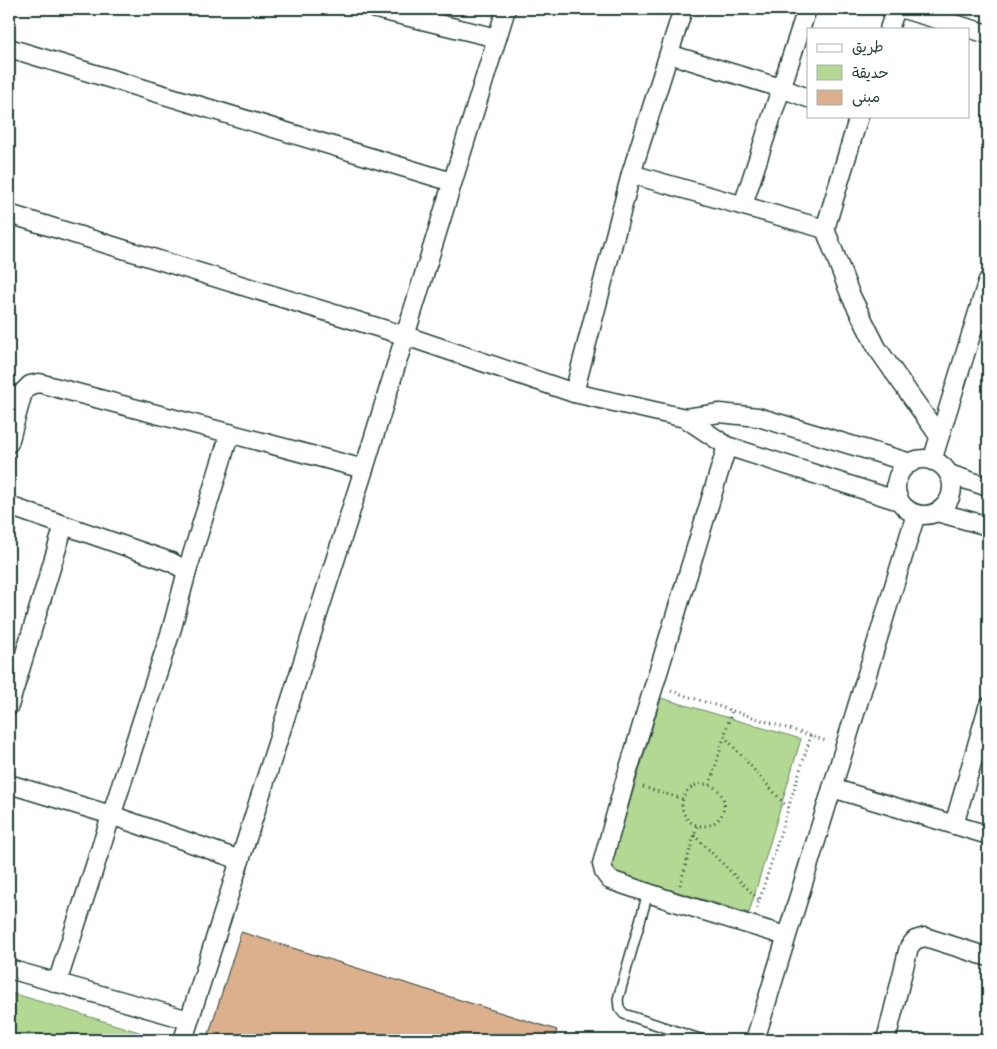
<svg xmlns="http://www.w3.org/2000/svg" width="997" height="1049" font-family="Mali,'Playpen Sans Arabic',sans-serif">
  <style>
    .green { fill: #b3d893; stroke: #698a64 }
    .building { fill: #dcaf8d; stroke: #1f3d34 }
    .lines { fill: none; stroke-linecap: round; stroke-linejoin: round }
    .lane-casing { stroke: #1f3d34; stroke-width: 12 }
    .street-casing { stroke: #1f3d34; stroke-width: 21 }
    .path { stroke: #1f3d34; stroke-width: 3; stroke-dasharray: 1 4; stroke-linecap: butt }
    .lane { stroke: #fff; stroke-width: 9 }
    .street { stroke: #fff; stroke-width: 18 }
  </style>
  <rect width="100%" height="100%" fill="#fff"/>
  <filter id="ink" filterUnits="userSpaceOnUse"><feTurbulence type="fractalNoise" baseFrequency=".02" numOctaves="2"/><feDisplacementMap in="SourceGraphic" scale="10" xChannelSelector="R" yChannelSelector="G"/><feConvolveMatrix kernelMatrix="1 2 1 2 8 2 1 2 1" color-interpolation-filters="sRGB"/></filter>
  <g filter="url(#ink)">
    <!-- green -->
    <g class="green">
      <polygon points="661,698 801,739 749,913 609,872"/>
      <polygon points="9,992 165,1040 9,1040"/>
    </g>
    <!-- building -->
    <polygon class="building" points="241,932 557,1030 554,1040 207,1040"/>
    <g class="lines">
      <!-- lane casing -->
      <g class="lane-casing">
        <polyline id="lane" points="648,893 618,999 619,1008 624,1014 703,1040"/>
      </g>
      <!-- street casing -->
      <g class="street-casing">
        <g id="street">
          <polyline points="376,9 497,38"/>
          <polyline points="903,9 988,34"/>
          <polyline points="889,29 896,9"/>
          <polyline points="9,48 452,182"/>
          <polyline points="669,54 781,88 808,98"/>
          <polyline points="859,116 825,229 850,294 877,348 939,436"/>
          <polyline points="631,174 825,229"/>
          <polyline points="743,205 807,9"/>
          <polyline points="9,214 406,336 574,393 685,418 727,446 899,501"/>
          <polyline points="574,393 631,174 683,9"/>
          <polyline points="685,418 720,413 758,417 911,463"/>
          <polyline points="9,443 23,392 30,385 39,383 364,469"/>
          <polyline points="727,446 625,781 602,864 604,872 610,880 675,902 786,936"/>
          <circle cx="924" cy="487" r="28"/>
          <polyline points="932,461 988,280"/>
          <polyline points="949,474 988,487"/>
          <polyline points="9,506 145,553 171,562 187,571 172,628 57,983"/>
          <polyline points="937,512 988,526"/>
          <polyline points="187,571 230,433"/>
          <polyline points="9,706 64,525"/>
          <polyline points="9,784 111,815 240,860"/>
          <polyline points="832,788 988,835"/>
          <polyline points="954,825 988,707"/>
          <polyline points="9,969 189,1020"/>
          <polyline points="183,1040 364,469 506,9"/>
          <polyline points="755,1040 916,514"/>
          <polyline points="886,1040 909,947 915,940 925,937 988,957"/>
        </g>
      </g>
      <!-- path -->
      <g class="path">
        <polyline points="671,691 827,741"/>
        <polyline points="724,736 788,808"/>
        <circle cx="703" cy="805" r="21"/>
        <polyline points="710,785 732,710"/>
        <polyline points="643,787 683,799"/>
        <polyline points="694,835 759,900"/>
        <polyline points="680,885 697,825"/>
        <polyline points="757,908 811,735"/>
      </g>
      <!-- lane -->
      <use href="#lane" class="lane"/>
      <!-- street -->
      <use href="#street" class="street"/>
    </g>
  </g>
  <!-- margin -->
  <rect width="997" height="1049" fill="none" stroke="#fff" stroke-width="30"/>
  <rect x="15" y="15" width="967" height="1019" fill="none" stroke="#1f3d34" stroke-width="2" filter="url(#ink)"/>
  <!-- legend -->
  <rect x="807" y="28" width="162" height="90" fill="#ffffff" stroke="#a5b1ae"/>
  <rect x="817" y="44" width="25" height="8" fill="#ffffff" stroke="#a5b1ae"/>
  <text x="852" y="52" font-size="15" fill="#1f3d34">طريق</text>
  <rect x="817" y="65" width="25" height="15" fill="#b3d893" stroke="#a5b1ae"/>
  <text x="852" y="78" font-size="15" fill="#1f3d34">حديقة</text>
  <rect x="817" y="90" width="25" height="15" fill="#dcaf8d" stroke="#a5b1ae"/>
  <text x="852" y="102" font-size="15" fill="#1f3d34">مبنى</text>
</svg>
